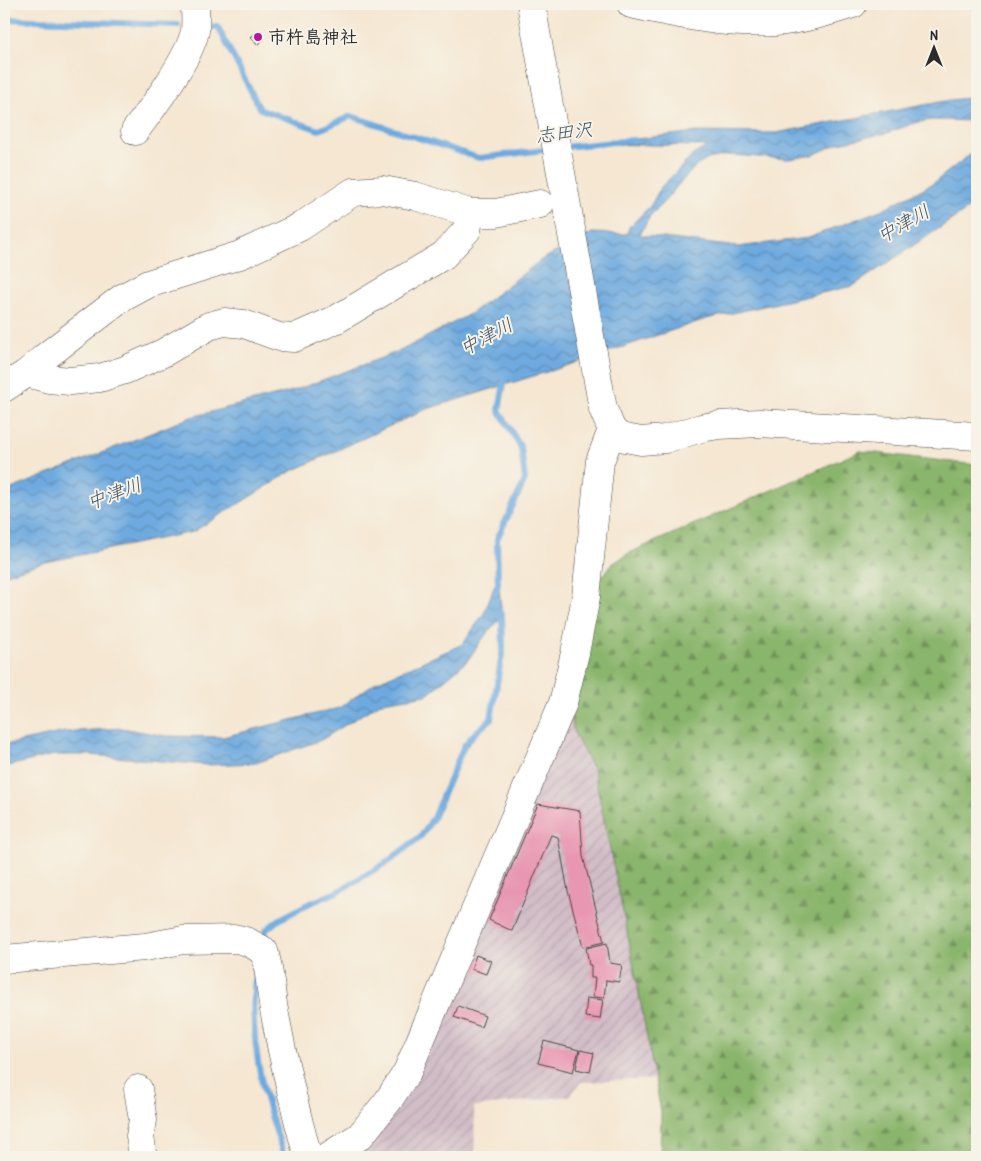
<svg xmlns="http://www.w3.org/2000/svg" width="981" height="1161" font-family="'Patrick Hand','Klee One',sans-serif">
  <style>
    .industrial { fill: url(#industrial-furrows) }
    .forest { fill: url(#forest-firs); stroke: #5a704c }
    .water { fill: url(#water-waves); stroke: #4c6a85 }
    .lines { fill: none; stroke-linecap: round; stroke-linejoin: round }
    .stream { stroke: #6eaadf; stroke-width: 6 }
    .building { fill: #e897b2 }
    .minor-casing { stroke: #494744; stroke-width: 29 }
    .major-casing { stroke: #494744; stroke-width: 29 }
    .minor { stroke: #fff; stroke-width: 28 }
    .major { stroke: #fff; stroke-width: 28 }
    .poi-dot { fill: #b5179e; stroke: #f7f3e8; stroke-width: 2 }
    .labels { text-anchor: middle; stroke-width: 4; stroke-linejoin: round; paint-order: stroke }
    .poi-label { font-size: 18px; font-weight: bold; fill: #2b2b2b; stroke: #f7f3e8; text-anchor: start }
    .water-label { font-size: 19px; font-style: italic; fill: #42576a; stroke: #f7f3e8 }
  </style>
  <defs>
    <pattern id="industrial-furrows" width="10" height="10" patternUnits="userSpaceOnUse" patternTransform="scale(1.25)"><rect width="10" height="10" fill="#d2bdc7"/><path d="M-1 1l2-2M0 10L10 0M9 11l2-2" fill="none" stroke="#b4a3ab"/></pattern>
    <pattern id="forest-firs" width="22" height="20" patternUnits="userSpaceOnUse" patternTransform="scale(1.25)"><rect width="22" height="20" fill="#8ab56c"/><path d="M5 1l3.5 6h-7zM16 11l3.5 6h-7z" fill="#719359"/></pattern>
    <pattern id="water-waves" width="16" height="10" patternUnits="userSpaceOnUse" patternTransform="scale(1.25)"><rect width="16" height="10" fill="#6eaadf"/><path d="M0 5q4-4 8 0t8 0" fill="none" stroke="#5b8bb5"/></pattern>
  </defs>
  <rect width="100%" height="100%" fill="#f7f3e8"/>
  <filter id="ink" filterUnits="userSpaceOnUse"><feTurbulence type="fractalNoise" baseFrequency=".02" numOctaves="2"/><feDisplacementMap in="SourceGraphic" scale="10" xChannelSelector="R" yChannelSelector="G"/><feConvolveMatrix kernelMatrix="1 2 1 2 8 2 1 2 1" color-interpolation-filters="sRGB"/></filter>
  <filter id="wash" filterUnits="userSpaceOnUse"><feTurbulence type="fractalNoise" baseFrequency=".0096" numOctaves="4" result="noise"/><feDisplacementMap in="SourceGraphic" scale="20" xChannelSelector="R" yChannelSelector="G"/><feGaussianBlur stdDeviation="1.12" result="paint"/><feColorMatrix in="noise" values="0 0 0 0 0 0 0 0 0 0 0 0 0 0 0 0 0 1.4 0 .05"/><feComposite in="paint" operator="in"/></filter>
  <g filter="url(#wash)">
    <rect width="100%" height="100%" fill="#f5e7d2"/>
    <!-- industrial -->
    <polygon class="industrial" points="584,665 684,1078 581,1082 570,1096 474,1107 475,1157 345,1157 358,1147"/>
    <!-- forest -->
    <polygon class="forest" points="860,451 977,465 977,1157 660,1157 661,1112 631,951 594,771 575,735 566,695 595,586 612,564 629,553"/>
    <!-- water -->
    <g class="water">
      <polygon points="977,97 977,121 932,120 915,123 887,133 839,143 813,155 789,159 728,155 708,159 696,166 679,184 665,201 650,216 640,235 738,247 808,238 883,209 932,184 977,149 977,203 853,286 706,319 566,366 427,409 290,472 193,532 41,563 4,575 4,492 191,417 293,391 400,351 470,314 541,260 592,233 627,234 629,227 651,205 661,187 693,155 708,146 593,144 696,132 776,133 950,100"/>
      <polygon points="498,577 502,617 487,633 467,661 427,695 382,702 321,740 256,763 207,765 90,755 54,755 4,767 4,745 65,732 122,728 165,736 223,737 339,708 376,682 463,644 484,613"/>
    </g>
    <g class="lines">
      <!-- stream -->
      <g class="stream">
        <polyline points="4,19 178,25"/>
        <polyline points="214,27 218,27 260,109 319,130 351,116 479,158 552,149"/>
        <polyline points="564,147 634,140"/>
        <polyline points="498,585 497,539 525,480 521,448 499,410 505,378"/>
        <polyline points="262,943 266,930 277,921 306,905 337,892 386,863 421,836 433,818 464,746 474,734 491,719 503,648 502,617 499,610"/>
        <path d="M256,968c-5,37 -2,78 6,115 6,25 15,50 22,74"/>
      </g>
    </g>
    <g id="blocks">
      <!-- building -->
      <g class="building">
        <polygon points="258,32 264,39 257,45 251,37"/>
        <polygon points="538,804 580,811 583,856 604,942 583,947 568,891 558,837 551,835 512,931 489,920"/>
        <polygon points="607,943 610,963 622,965 619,982 606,980 604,998 593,997 595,978 591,978 591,965 589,965 586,948"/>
        <polygon points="476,955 491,961 486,974 471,969"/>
        <polygon points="587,998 603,1000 600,1019 585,1017"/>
        <polygon points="458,1006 485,1016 481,1027 454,1017"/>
        <polygon points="544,1041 579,1050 573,1072 538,1063"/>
        <polygon points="580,1050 594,1053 590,1072 576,1069"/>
      </g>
    </g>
  </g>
  <g filter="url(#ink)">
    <use href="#blocks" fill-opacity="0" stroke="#494744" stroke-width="1"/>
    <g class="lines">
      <!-- minor casing -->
      <g class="minor-casing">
        <g id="minor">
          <polyline points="531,4 603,409 612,430 620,437 641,441 665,439 701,428 719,425 760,423 977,436"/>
          <path d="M135,131c17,-22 55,-74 60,-100 1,-9 0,-18 0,-27"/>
          <polyline points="27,373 49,379 70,381 100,378 125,370 163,353 209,326 224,322 244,324 279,337 294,338 337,319 444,255 467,230 470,213"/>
          <polyline points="4,388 27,373 45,357 122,298 148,284 240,255 300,227 353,192 383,190 415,196 470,213 496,213 540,204"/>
          <path d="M4,959l141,-12 38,-7 55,-1 10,3 16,9c7,23 6,41 11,64 9,48 20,95 33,142"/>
          <polyline points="138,1089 143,1120 140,1136 143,1157"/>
          <polyline points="327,1157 360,1136 388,1101 407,1072 563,703 575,653 586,597 600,461 612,430"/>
        </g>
      </g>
      <!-- major casing -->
      <g class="major-casing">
        <path id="major" d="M631,4c47,10 96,21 144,18 27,-2 53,-10 78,-18"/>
      </g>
      <!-- minor -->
      <use href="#minor" class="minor"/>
      <!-- major -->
      <use href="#major" class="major"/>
    </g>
  </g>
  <!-- markers -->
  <circle class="poi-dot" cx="258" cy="37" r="5"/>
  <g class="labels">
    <!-- poi labels -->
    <g class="poi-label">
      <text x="268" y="43">市杵島神社</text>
    </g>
    <!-- water labels -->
    <g class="water-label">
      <text transform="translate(564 132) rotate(-7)" y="7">志田沢</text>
      <text transform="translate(903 223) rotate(-29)" y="7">中津川</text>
      <text transform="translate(486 336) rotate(-28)" y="7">中津川</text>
      <text transform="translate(114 493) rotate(-20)" y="7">中津川</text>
    </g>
  </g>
  <!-- margin -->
  <rect width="981" height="1161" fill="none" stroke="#f7f3e8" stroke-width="20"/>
  <!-- north arrow -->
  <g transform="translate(934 48)" stroke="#f7f3e8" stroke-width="4" paint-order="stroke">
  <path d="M0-4L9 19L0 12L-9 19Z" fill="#2b2b2b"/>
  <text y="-8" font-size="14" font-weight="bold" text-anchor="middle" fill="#2b2b2b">N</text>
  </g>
</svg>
